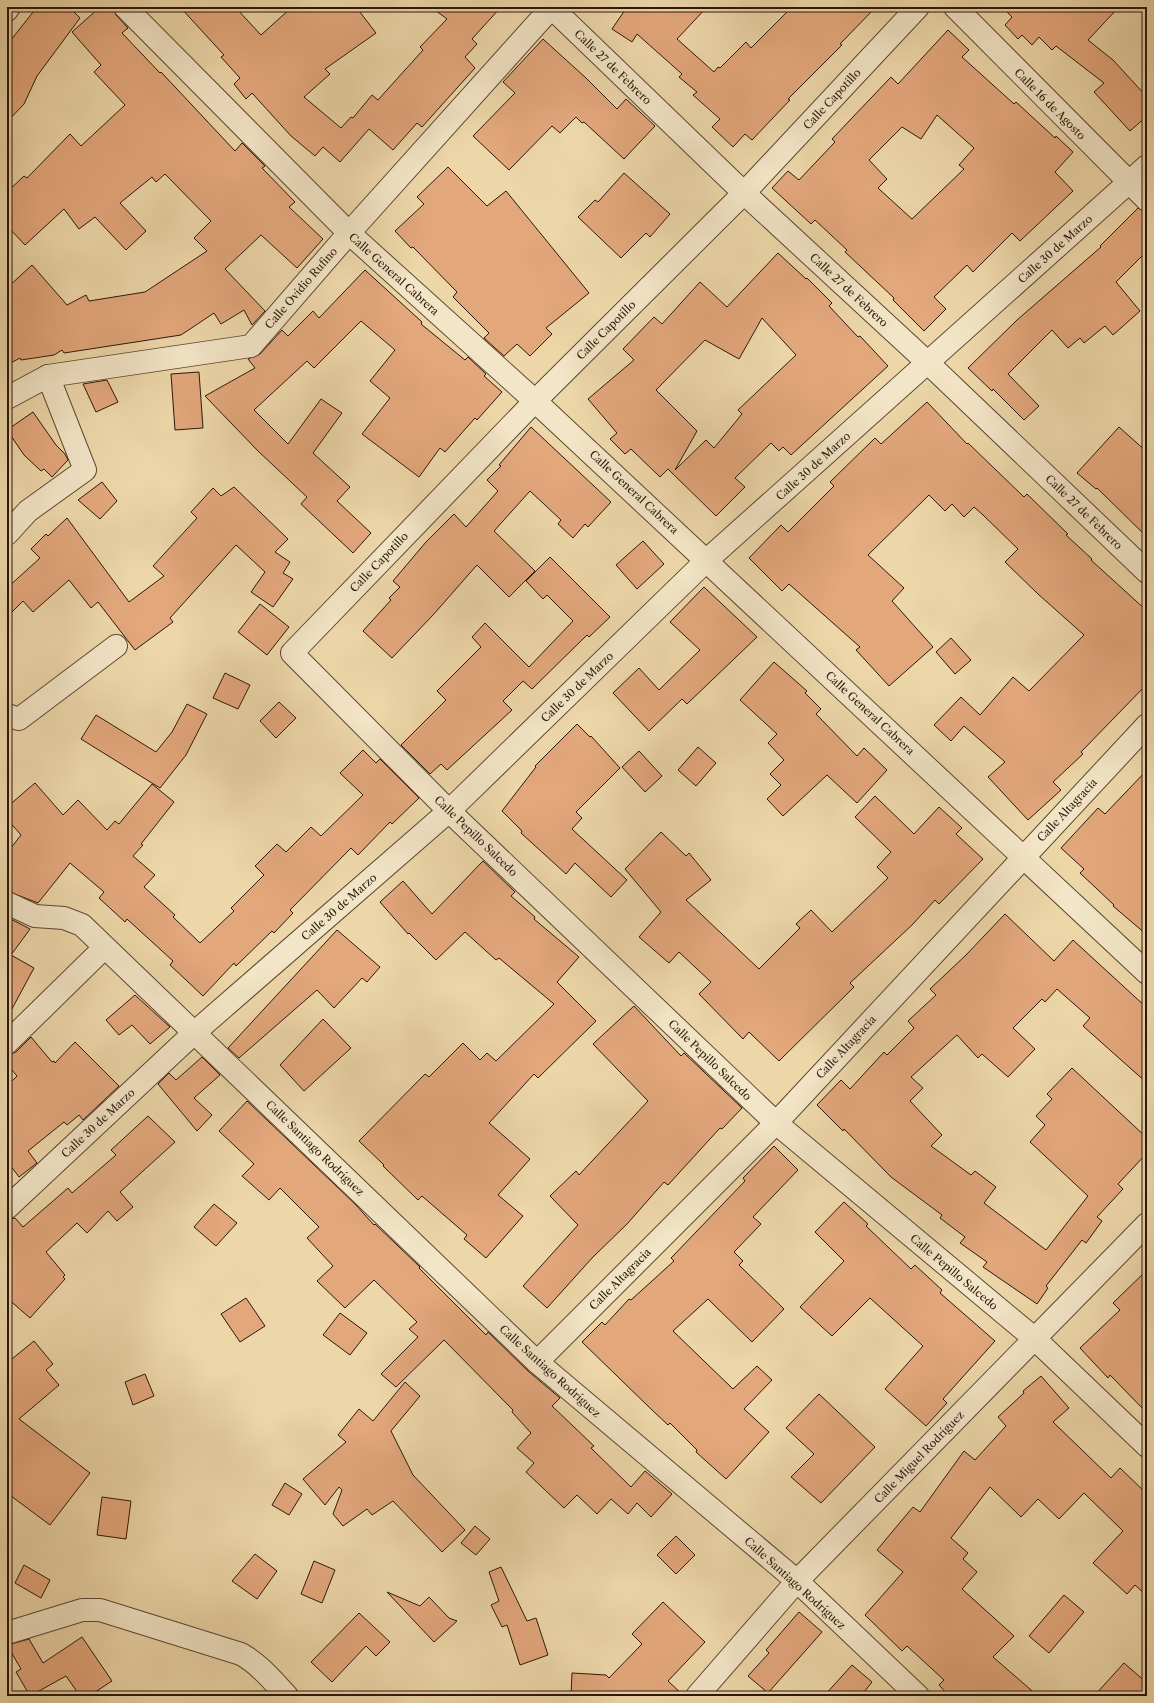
<svg xmlns="http://www.w3.org/2000/svg" width="1154" height="1703" font-family="'Libre Caslon Text',serif">
  <style>
    .building { fill: #e3a77c; stroke: #2c170b; fill-rule: evenodd }
    .lines { fill: none; stroke-linecap: round; stroke-linejoin: round }
    .minor-casing { stroke: #5c4732; stroke-width: 24 }
    .minor { stroke: #f3e5c7; stroke-width: 22 }
    .labels { text-anchor: middle; stroke-width: 3.5; stroke-linejoin: round; paint-order: stroke }
    .street-label { font-size: 11px; fill: #2c170b; stroke: #f3e5c7 }
  </style>
  <rect width="100%" height="100%" fill="#edd7a9"/>
  <filter id="stains"><feTurbulence type="fractalNoise" baseFrequency=".005" numOctaves="4"/><feColorMatrix values="0 0 0 0 .2 0 0 0 0 .09 0 0 0 0 .02 0 0 0 .5 -.17"/></filter>
  <radialGradient id="worn" r=".72"><stop offset=".6" stop-color="#630" stop-opacity="0"/><stop offset="1" stop-color="#630" stop-opacity=".3"/></radialGradient>
  <!-- building -->
  <g class="building">
    <polygon points="37,7 69,7 80,18 37,76 24,104 7,122 7,45"/>
    <polygon points="100,7 113,7 116,15 128,28 122,33 160,73 161,72 235,151 242,143 265,166 262,168 295,202 289,207 323,239 297,268 261,235 225,269 265,311 252,325 244,310 221,324 214,313 181,335 64,353 62,350 54,355 21,360 20,358 7,365 7,288 32,265 67,305 86,295 89,301 145,292 207,251 194,238 211,221 165,174 156,182 152,177 120,203 146,231 126,250 95,217 79,229 64,209 25,245 7,226 7,192 24,176 27,178 70,134 81,146 125,105 94,72 101,65 72,32"/>
    <polygon points="180,7 235,7 261,35 292,7 356,7 376,33 325,69 330,74 304,97 341,128 351,117 353,118 372,95 378,100 423,50 420,47 447,19 431,7 501,7 472,39 477,44 465,57 475,68 422,127 417,123 393,150 369,129 340,162 323,147 315,156 291,136 252,93 246,99 234,84 240,78 221,57 224,55"/>
    <polygon points="627,7 707,7 677,39 714,72 718,67 720,68 746,42 751,48 792,7 876,7 840,44 842,45 788,99 790,100 752,140 745,134 733,147 712,127 720,119 693,95 697,92 679,77 682,74 637,34 632,42 612,29"/>
    <polygon points="1002,7 1119,7 1088,40 1113,60 1147,97 1147,116 1130,131 1094,92 1104,83 1056,46 1052,50 1039,37 1032,45 1022,35 1018,39 1005,25 1012,17"/>
    <path d="M948,30l21,20 -7,7 52,47 2,-2 39,36 1,-2 17,16 -18,20 18,19 -53,50 -8,-8 -39,39 -6,-7 -33,32 12,12 -22,22 -31,-31 1,-2 -49,-46 2,-2 -32,-30 -4,4 -39,-36 16,-17 11,9 36,-38 -3,-3 59,-62 7,7zM937,115l37,33 -15,17 5,4 -52,50 -34,-31 9,-9 -18,-19 33,-33 19,12z"/>
    <polygon points="543,39 586,78 617,109 626,99 655,126 624,159 584,122 582,123 576,117 560,133 552,126 509,170 473,136 515,93 503,82"/>
    <polygon points="448,167 487,206 506,191 589,293 546,328 552,334 530,356 517,344 504,356 484,338 489,333 453,297 457,292 413,247 411,248 395,231 424,204 417,197"/>
    <polygon points="624,173 670,214 650,237 646,233 621,258 578,217 595,200 598,202"/>
    <polygon points="1138,208 1147,212 1147,251 1116,282 1140,311 1113,335 1105,326 1084,343 1080,338 1068,348 1052,330 1008,374 1039,406 1024,420 993,389 992,391 968,368 1017,320 1101,247 1100,246"/>
    <path d="M778,253l28,26 1,-1 25,25 -3,3 29,31 2,-1 28,30 -97,89 -8,-8 -4,4 -8,-8 -36,35 10,9 -29,29 -48,-47 -8,8 -29,-28 -6,5 -15,-15 7,-6 -29,-34 46,-39 -11,-11 31,-32 8,7 38,-42 27,25zM762,318l34,37 -58,55 4,4 -28,34 -8,-8 -31,30 22,-39 -41,-41 49,-50 34,19z"/>
    <polygon points="365,270 422,322 421,324 465,360 468,357 486,374 484,376 502,392 477,420 475,418 445,452 440,448 419,477 362,434 390,398 370,381 395,350 361,321 314,368 307,361 254,410 288,444 321,399 342,413 313,453 350,487 337,501 371,533 353,553 301,504 307,497 258,451 205,396 255,368 248,359 260,354 282,330 288,336 313,311 319,318"/>
    <polygon points="199,372 203,428 175,430 171,374"/>
    <polygon points="107,380 118,402 96,412 83,384"/>
    <polygon points="927,402 967,444 968,443 1024,497 1027,494 1068,534 1066,535 1092,559 1091,560 1147,611 1147,684 1081,752 1083,754 1053,782 1061,790 1028,820 988,777 1005,762 964,726 951,741 934,725 961,697 980,715 1013,677 1029,691 1084,635 1038,594 1005,562 1018,549 983,515 974,507 964,517 952,504 945,511 929,495 868,555 904,588 892,601 933,647 889,686 856,650 860,647 789,584 782,591 749,558 781,525 788,532 834,486 830,482 875,438 881,444"/>
    <polygon points="33,412 56,445 65,454 68,460 52,477 44,469 41,471 24,455 7,430"/>
    <polygon points="531,427 611,502 588,527 585,524 573,538 558,524 561,520 530,491 494,531 535,571 509,597 477,565 433,615 392,658 363,631 391,600 389,598 400,587 393,581 426,542 454,514 466,527 498,491 487,480 501,466 499,465"/>
    <polygon points="1119,427 1147,452 1147,537 1097,488 1096,489 1077,473"/>
    <polygon points="102,482 117,501 100,519 78,500"/>
    <polygon points="234,487 288,539 275,552 290,562 283,573 293,579 273,607 251,592 265,572 236,545 170,618 173,622 135,650 98,602 91,608 69,580 33,612 23,601 7,617 7,588 40,558 31,549 46,534 48,536 67,518 129,602 164,576 153,566 197,518 191,512 213,488 221,496"/>
    <polygon points="643,541 664,564 637,589 616,565"/>
    <polygon points="550,557 610,617 589,637 587,635 532,689 523,681 503,701 512,710 447,770 441,764 430,774 401,745 446,700 437,691 481,647 472,637 485,623 529,667 573,621 547,595 543,599 526,581"/>
    <polygon points="704,587 757,637 687,704 682,699 649,731 613,693 639,668 659,690 700,650 670,622"/>
    <polygon points="260,604 289,627 267,655 238,632"/>
    <polygon points="951,638 971,660 955,674 936,652"/>
    <polygon points="774,662 807,691 805,693 821,709 816,714 857,756 864,748 887,770 857,803 827,775 783,816 767,799 781,785 770,774 784,760 768,743 777,734 740,700"/>
    <polygon points="225,673 250,685 238,709 213,698"/>
    <polygon points="279,702 296,718 276,738 260,721"/>
    <polygon points="187,704 207,714 186,755 160,788 81,739 96,715 156,752 172,732"/>
    <polygon points="577,724 590,737 591,736 620,768 576,812 582,818 572,829 627,880 611,897 575,863 566,874 521,833 522,831 502,811 536,767 535,766"/>
    <polygon points="698,747 716,763 696,786 678,770"/>
    <polygon points="363,750 376,763 380,759 419,798 392,824 390,822 358,855 351,848 290,910 293,913 274,933 272,931 236,966 234,963 203,996 170,965 173,961 127,919 125,922 99,898 104,892 70,863 38,903 7,891 7,853 21,835 7,819 7,807 35,783 63,815 78,800 107,830 115,821 119,824 152,784 174,802 141,844 143,845 133,856 155,875 144,887 175,915 173,917 200,943 234,911 231,908 264,875 255,866 277,844 286,852 311,827 321,836 363,795 340,773"/>
    <polygon points="639,751 662,776 645,792 622,767"/>
    <polygon points="1147,770 1147,935 1113,906 1114,905 1080,873 1084,869 1061,848 1098,808 1105,814"/>
    <polygon points="875,796 914,834 939,807 962,828 956,834 983,859 939,904 935,900 912,925 850,983 854,987 779,1061 749,1032 743,1039 699,994 711,982 679,952 669,963 639,937 661,912 625,869 661,832 686,856 689,853 711,880 686,900 759,969 800,928 796,924 811,910 832,932 888,878 877,867 891,852 855,817"/>
    <polygon points="483,861 515,892 511,896 535,917 534,919 579,957 557,982 596,1021 538,1078 534,1074 489,1123 530,1159 498,1195 523,1216 486,1258 464,1239 467,1235 422,1196 418,1200 383,1166 384,1165 359,1141 425,1074 429,1077 463,1043 480,1060 487,1053 496,1061 554,1004 499,958 496,960 465,932 436,960 409,933 408,934 380,902 403,881 432,914"/>
    <polygon points="1005,914 1054,961 1073,940 1147,1008 1147,1083 1083,1026 1090,1018 1057,989 1045,1002 1042,999 1013,1028 1035,1049 1008,1077 982,1054 978,1058 957,1035 911,1077 923,1088 910,1101 942,1135 931,1146 971,1175 975,1171 996,1187 984,1203 1046,1250 1088,1196 1030,1142 1045,1125 1036,1116 1052,1099 1047,1094 1072,1068 1147,1138 1147,1153 1118,1184 1123,1189 1097,1217 1102,1221 1086,1243 1082,1240 1046,1286 1048,1288 1037,1304 983,1267 987,1262 960,1243 965,1237 940,1218 942,1215 891,1177 844,1129 843,1131 817,1105 841,1080 850,1089 884,1052 887,1055 914,1028 908,1021 936,995 930,989 966,955"/>
    <polygon points="7,917 30,929 11,955 34,968 7,1018"/>
    <polygon points="337,930 380,967 367,982 362,978 334,1008 317,990 239,1058 228,1048"/>
    <polygon points="135,995 170,1027 150,1044 132,1025 119,1035 106,1020"/>
    <polygon points="634,1006 681,1056 684,1053 742,1108 722,1129 720,1128 668,1185 664,1182 627,1224 593,1257 547,1308 523,1286 578,1225 550,1196 576,1171 579,1175 648,1101 593,1044"/>
    <polygon points="323,1019 351,1048 304,1091 280,1065"/>
    <polygon points="31,1037 52,1062 54,1061 55,1063 75,1042 119,1086 83,1120 79,1115 67,1125 64,1122 28,1151 37,1163 19,1177 10,1165 7,1167 7,1086 17,1076 7,1064 7,1055 16,1052"/>
    <polygon points="202,1057 220,1075 194,1098 212,1115 197,1131 158,1084 169,1073 176,1080"/>
    <polygon points="247,1101 355,1204 374,1225 375,1224 420,1267 419,1268 486,1335 488,1332 528,1371 560,1398 552,1406 594,1446 591,1448 631,1487 645,1471 672,1494 651,1517 637,1503 628,1514 611,1499 597,1514 577,1495 564,1508 526,1472 534,1463 517,1448 531,1433 512,1412 513,1410 444,1340 396,1387 381,1374 418,1337 409,1329 417,1322 374,1280 345,1308 317,1281 333,1266 307,1238 319,1227 280,1188 269,1200 242,1176 254,1164 219,1131"/>
    <polygon points="148,1116 175,1142 120,1192 133,1207 117,1221 108,1211 87,1233 77,1223 46,1252 65,1275 63,1277 65,1279 30,1318 7,1298 7,1220 15,1218 23,1227 68,1188 72,1193 116,1155 111,1150"/>
    <polygon points="774,1146 798,1170 753,1217 761,1224 734,1252 743,1261 739,1265 784,1309 752,1342 708,1299 673,1331 733,1389 757,1366 772,1380 744,1409 769,1432 726,1479 696,1452 697,1450 670,1423 668,1425 651,1409 582,1342 602,1322 605,1325 629,1299 631,1300 674,1261 671,1258 745,1181 743,1178"/>
    <polygon points="844,1202 868,1224 866,1226 911,1269 915,1265 942,1290 940,1293 995,1341 943,1399 947,1403 926,1426 885,1389 923,1346 870,1298 832,1336 800,1307 844,1261 815,1232"/>
    <polygon points="214,1204 237,1223 216,1246 194,1227"/>
    <polygon points="1147,1270 1147,1413 1110,1375 1108,1378 1080,1348 1120,1310 1113,1303"/>
    <polygon points="246,1298 265,1326 240,1342 221,1314"/>
    <polygon points="340,1313 367,1333 350,1355 323,1335"/>
    <polygon points="34,1341 53,1364 46,1370 59,1385 19,1419 90,1473 50,1525 7,1493 7,1363"/>
    <polygon points="145,1374 154,1396 133,1405 125,1382"/>
    <polygon points="1041,1376 1069,1408 1053,1422 1111,1478 1120,1468 1147,1494 1147,1596 1135,1585 1127,1594 1093,1563 1123,1531 1084,1493 1059,1519 1038,1499 1021,1517 990,1487 951,1538 968,1553 963,1559 977,1572 962,1589 1014,1636 993,1657 1038,1696 949,1696 939,1685 944,1680 907,1646 902,1651 865,1615 903,1572 877,1550 913,1507 920,1512 964,1451 975,1460 1006,1426 998,1417 1024,1393 1023,1391"/>
    <polygon points="405,1382 420,1396 391,1431 413,1475 465,1530 442,1552 393,1501 372,1515 367,1509 343,1526 333,1514 342,1490 339,1487 325,1505 303,1479 346,1442 338,1435 359,1409 373,1421"/>
    <polygon points="819,1394 875,1447 821,1503 791,1477 814,1454 786,1428"/>
    <polygon points="285,1483 302,1494 289,1515 272,1505"/>
    <polygon points="102,1497 131,1501 126,1539 97,1535"/>
    <polygon points="475,1526 490,1539 476,1555 461,1543"/>
    <polygon points="676,1536 695,1555 676,1574 657,1555"/>
    <polygon points="255,1554 277,1571 257,1599 232,1581"/>
    <polygon points="314,1561 335,1570 322,1603 301,1594"/>
    <polygon points="24,1565 50,1580 41,1598 15,1583"/>
    <polygon points="501,1567 527,1621 536,1618 548,1655 520,1665 507,1625 502,1627 491,1605 499,1601 489,1572"/>
    <polygon points="387,1592 420,1606 429,1597 449,1618 457,1621 434,1642"/>
    <polygon points="1064,1595 1084,1612 1049,1653 1029,1636"/>
    <polygon points="663,1602 705,1642 668,1681 684,1696 571,1696 572,1673 606,1675 609,1678 642,1644 632,1634"/>
    <polygon points="799,1612 822,1632 768,1693 748,1676 769,1653 766,1650"/>
    <polygon points="359,1613 390,1642 376,1656 366,1646 332,1682 311,1662"/>
    <polygon points="82,1637 112,1681 89,1696 80,1696 66,1676 30,1696 16,1672 21,1669 7,1645 29,1639 43,1663"/>
    <polygon points="1124,1663 1147,1683 1147,1686 1138,1696 1094,1696"/>
    <polygon points="852,1665 872,1682 861,1696 824,1696"/>
  </g>
  <g class="lines">
    <!-- minor casing -->
    <g class="minor-casing">
      <g id="minor">
        <polyline points="125,7 349,233 535,401 1147,973"/>
        <polyline points="551,7 744,193 928,363 1147,572"/>
        <polyline points="918,7 744,193 535,401 292,653 449,811 776,1123 1035,1339 1147,1446"/>
        <polyline points="955,7 1147,200"/>
        <polyline points="7,10 9,7"/>
        <polyline points="7,398 48,376 251,346 349,233 552,7"/>
        <polyline points="7,534 28,511 85,470 48,376"/>
        <polyline points="7,715 19,719 116,646"/>
        <polyline points="7,903 35,916 64,918 82,925 537,1362 797,1581 918,1696"/>
        <polyline points="7,1043 104,948"/>
        <polyline points="7,1208 194,1033 449,811 707,560 1147,166"/>
        <polyline points="537,1362 776,1123 1147,725"/>
        <path d="M7,1633l75,-23h18l141,44c18,10 32,27 46,42"/>
        <polyline points="697,1696 797,1581 1147,1224"/>
      </g>
    </g>
    <!-- minor -->
    <use href="#minor" class="minor"/>
  </g>
  <g class="labels">
    <!-- street labels -->
    <g class="street-label">
      <text transform="translate(613 67) rotate(44)" y="4">Calle 27 de Febrero</text>
      <text transform="translate(832 99) rotate(-47)" y="4">Calle Capotillo</text>
      <text transform="translate(1050 104) rotate(45)" y="4">Calle 16 de Agosto</text>
      <text transform="translate(1055 249) rotate(-42)" y="4">Calle 30 de Marzo</text>
      <text transform="translate(394 274) rotate(42)" y="4">Calle General Cabrera</text>
      <text transform="translate(301 288) rotate(-49)" y="4">Calle Ovidio Rufino</text>
      <text transform="translate(849 290) rotate(43)" y="4">Calle 27 de Febrero</text>
      <text transform="translate(606 330) rotate(-45)" y="4">Calle Capotillo</text>
      <text transform="translate(813 466) rotate(-42)" y="4">Calle 30 de Marzo</text>
      <text transform="translate(634 492) rotate(43)" y="4">Calle General Cabrera</text>
      <text transform="translate(1084 512) rotate(44)" y="4">Calle 27 de Febrero</text>
      <text transform="translate(379 562) rotate(-46)" y="4">Calle Capotillo</text>
      <text transform="translate(577 687) rotate(-44)" y="4">Calle 30 de Marzo</text>
      <text transform="translate(870 713) rotate(43)" y="4">Calle General Cabrera</text>
      <text transform="translate(1067 810) rotate(-47)" y="4">Calle Altagracia</text>
      <text transform="translate(476 836) rotate(44)" y="4">Calle Pepillo Salcedo</text>
      <text transform="translate(339 907) rotate(-41)" y="4">Calle 30 de Marzo</text>
      <text transform="translate(846 1047) rotate(-47)" y="4">Calle Altagracia</text>
      <text transform="translate(710 1060) rotate(44)" y="4">Calle Pepillo Salcedo</text>
      <text transform="translate(98 1123) rotate(-43)" y="4">Calle 30 de Marzo</text>
      <text transform="translate(315 1148) rotate(44)" y="4">Calle Santiago Rodríguez</text>
      <text transform="translate(954 1272) rotate(40)" y="4">Calle Pepillo Salcedo</text>
      <text transform="translate(620 1279) rotate(-45)" y="4">Calle Altagracia</text>
      <text transform="translate(550 1371) rotate(42)" y="4">Calle Santiago Rodríguez</text>
      <text transform="translate(919 1457) rotate(-46)" y="4">Calle Miguel Rodríguez</text>
      <text transform="translate(795 1583) rotate(42)" y="4">Calle Santiago Rodríguez</text>
    </g>
  </g>
  <!-- margin -->
  <rect width="1154" height="1703" fill="none" stroke="#edd7a9" stroke-width="24"/>
  <rect x="8" y="8" width="1138" height="1687" fill="none" stroke="#2c170b" stroke-width="2"/>
  <rect x="12" y="12" width="1130" height="1679" fill="none" stroke="#2c170b"/>
  <rect width="100%" height="100%" filter="url(#stains)"/>
  <rect width="100%" height="100%" fill="url(#worn)"/>
</svg>
